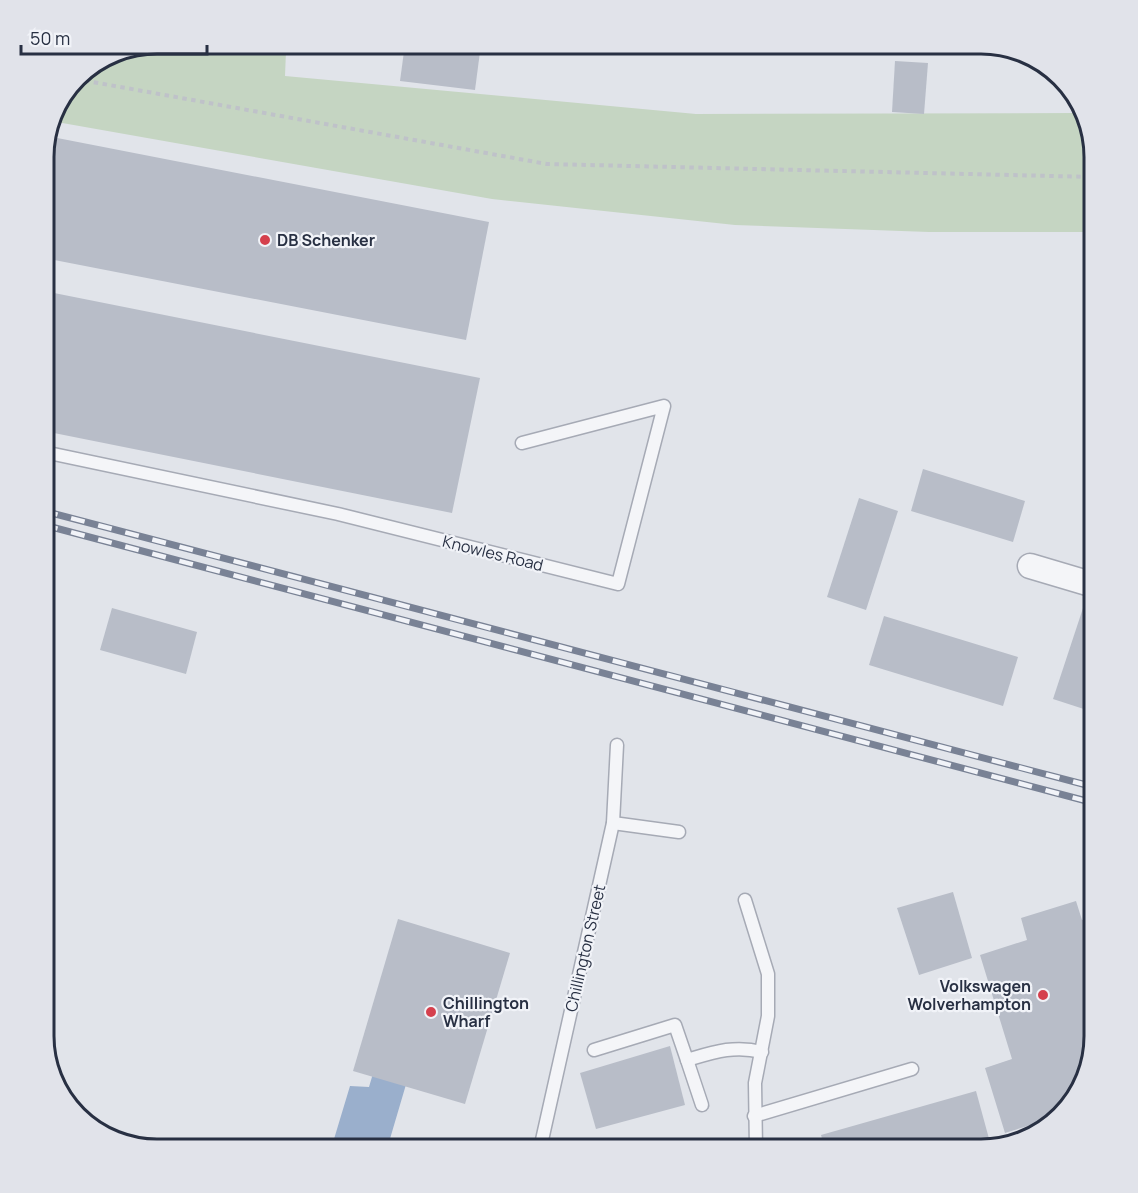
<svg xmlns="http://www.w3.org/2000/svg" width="1138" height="1193" font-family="Manrope,sans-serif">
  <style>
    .green { fill: #c5d5c2 }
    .water { fill: #9aafcc }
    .building { fill: #b8bdc8 }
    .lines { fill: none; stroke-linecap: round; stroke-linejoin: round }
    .lane-casing { stroke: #a6aab5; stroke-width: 15 }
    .street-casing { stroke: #a6aab5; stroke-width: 27 }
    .path { stroke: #bfc2c9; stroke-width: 4; stroke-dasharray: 4.5 4.5; stroke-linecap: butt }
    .lane { stroke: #f4f5f8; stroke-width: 12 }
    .street { stroke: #f4f5f8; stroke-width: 24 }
    .rail-casing { stroke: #798295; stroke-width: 7 }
    .rail { stroke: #f1f3f8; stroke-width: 4.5; stroke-dasharray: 14; stroke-linecap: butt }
    .poi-dot { fill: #d5404d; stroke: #f1f3f8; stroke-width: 2 }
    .labels { text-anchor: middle; stroke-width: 4.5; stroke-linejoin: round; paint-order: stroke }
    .poi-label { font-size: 16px; font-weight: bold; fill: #283043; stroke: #f1f3f8; text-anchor: start }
    .street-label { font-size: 16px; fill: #283043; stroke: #f1f3f8 }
    .rim { fill: none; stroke: #283043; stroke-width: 3 }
  </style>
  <rect width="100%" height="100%" fill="#e1e4ea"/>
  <!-- green -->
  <polygon class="green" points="157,44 218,44 286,51 285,76 696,114 1078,113 1094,157 1094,232 929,232 735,225 492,199 51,121 55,107 82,72"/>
  <!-- water -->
  <polygon class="water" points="405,966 438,976 387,1149 331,1149 350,1086 369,1087"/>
  <!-- building -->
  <g class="building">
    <polygon points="405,44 481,44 475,90 400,81"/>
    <polygon points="932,44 984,44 982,53 932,46"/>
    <polygon points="895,61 928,63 924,114 892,112"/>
    <polygon points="47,136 489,222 466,340 44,258 44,149"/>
    <polygon points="44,291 480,378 452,513 44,431"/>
    <polygon points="923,469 1025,501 1013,542 911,511"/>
    <polygon points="859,498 898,511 866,610 827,597"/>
    <polygon points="1084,605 1094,608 1093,712 1053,699"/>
    <polygon points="112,608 197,632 186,674 100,650"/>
    <polygon points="44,614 55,617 44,654"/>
    <polygon points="884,616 1018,657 1003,706 869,665"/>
    <polygon points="953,892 972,958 919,975 897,908"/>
    <polygon points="1076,901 1082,920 1094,917 1094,1036 1083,1086 1060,1116 1005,1133 985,1068 1012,1059 980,955 1027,940 1021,918"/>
    <polygon points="398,919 510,953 465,1104 353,1071"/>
    <polygon points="670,1046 685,1105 596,1129 580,1073"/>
    <polygon points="976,1091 991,1146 981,1149 825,1149 821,1135"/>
  </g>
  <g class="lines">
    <!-- lane casing -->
    <g class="lane-casing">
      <g id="lane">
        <polyline points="44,452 338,514 618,584 664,406 522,443"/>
        <polyline points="613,823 679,832"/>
        <polyline points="745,900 768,974 768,1016 755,1083 756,1149"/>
        <path d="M594,1050l81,-25 12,35c27,-8 47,-15 75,-8"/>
        <polyline points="687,1060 702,1105"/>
        <polyline points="754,1116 912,1069"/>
        <polyline points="540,1149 613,823 617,745"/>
      </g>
    </g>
    <!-- street casing -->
    <g class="street-casing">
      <polyline id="street" points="1030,566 1094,585"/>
    </g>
    <!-- path -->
    <polyline class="path" points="76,79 547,164 1094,177"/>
    <!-- lane -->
    <use href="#lane" class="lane"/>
    <!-- street -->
    <use href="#street" class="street"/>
    <!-- rail casing -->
    <g class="rail-casing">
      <g id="rail">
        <polyline points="44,511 1094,787"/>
        <polyline points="44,525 1094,803"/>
      </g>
    </g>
    <!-- rail -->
    <use href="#rail" class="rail"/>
  </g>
  <!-- markers -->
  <g class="poi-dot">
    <circle cx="265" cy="240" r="6"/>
    <circle cx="1043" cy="995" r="6"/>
    <circle cx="431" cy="1012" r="6"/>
  </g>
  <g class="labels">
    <!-- poi labels -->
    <g class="poi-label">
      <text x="277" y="246">DB Schenker</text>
      <text x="1031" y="992" text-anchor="end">Volkswagen<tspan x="1031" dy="18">Wolverhampton</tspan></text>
      <text x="443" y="1009">Chillington<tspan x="443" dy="18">Wharf</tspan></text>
    </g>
    <!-- street labels -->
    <g class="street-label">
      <text transform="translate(493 553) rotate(14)" y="6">Knowles Road</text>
      <text transform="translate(585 948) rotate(-77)" y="6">Chillington Street</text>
    </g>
  </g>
  <!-- crop -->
  <path d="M0 0H1138V1193H0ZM157 54H981A103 103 0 0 1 1084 157V1036A103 103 0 0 1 981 1139H157A103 103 0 0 1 54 1036V157A103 103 0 0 1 157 54Z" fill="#e1e3ea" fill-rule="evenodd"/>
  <path class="rim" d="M157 54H981A103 103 0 0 1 1084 157V1036A103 103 0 0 1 981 1139H157A103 103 0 0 1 54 1036V157A103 103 0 0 1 157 54Z"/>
  <!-- scale -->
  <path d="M21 45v9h186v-9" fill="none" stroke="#283043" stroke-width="3"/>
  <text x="30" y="45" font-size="18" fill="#283043" stroke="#f1f3f8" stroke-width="4.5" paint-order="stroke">50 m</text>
</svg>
